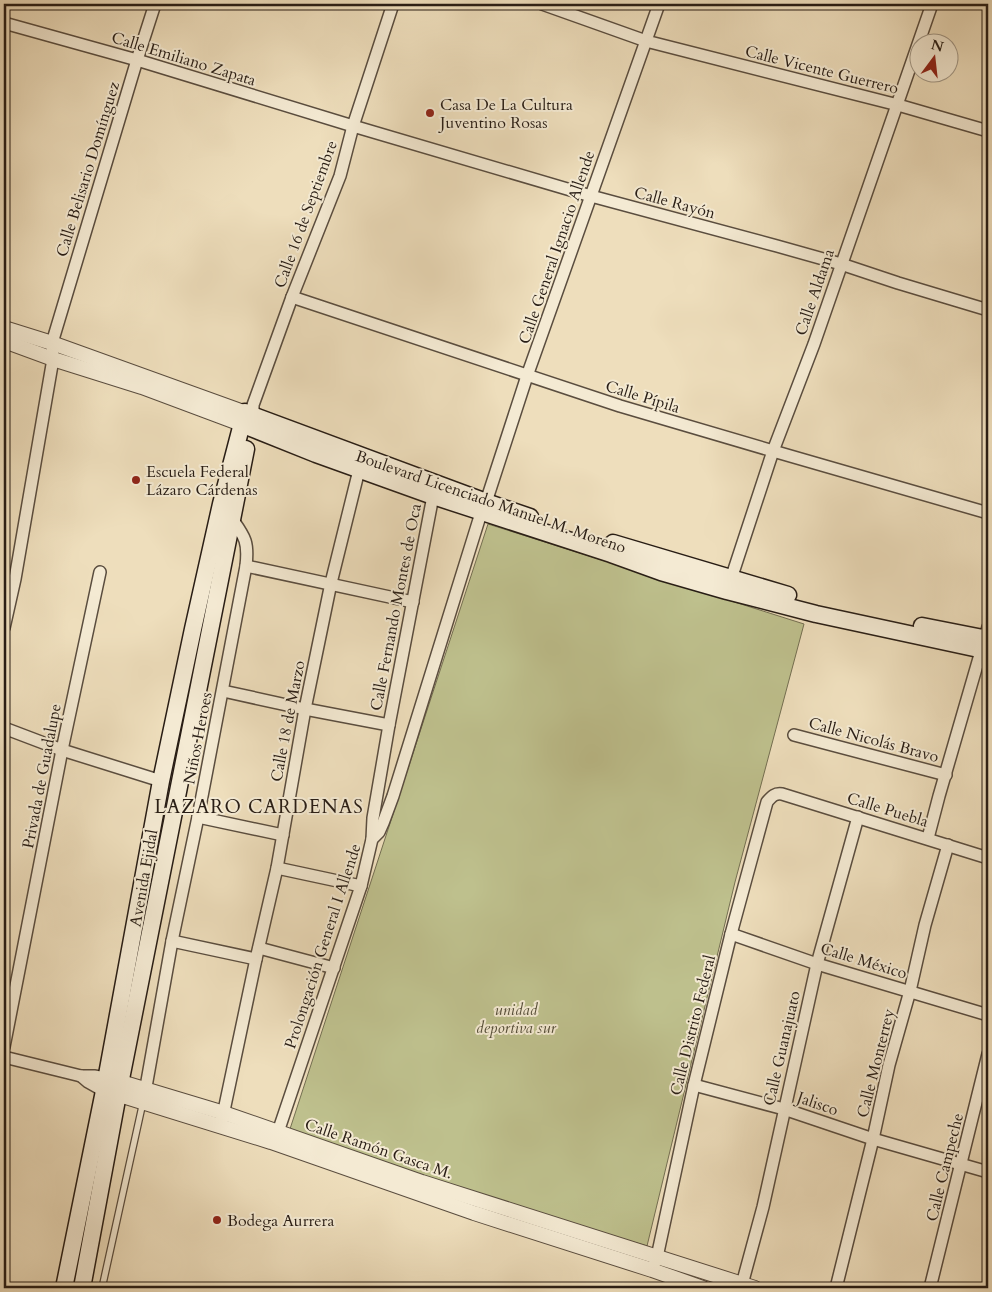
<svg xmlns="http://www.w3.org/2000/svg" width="992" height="1292" font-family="Cardo,serif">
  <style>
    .green { fill: #bec08d; stroke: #736e51 }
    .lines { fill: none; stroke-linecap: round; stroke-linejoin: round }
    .service-casing { stroke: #5a4d3f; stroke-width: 8 }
    .minor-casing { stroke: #5a4d3f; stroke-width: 14 }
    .tertiary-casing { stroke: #5a4d3f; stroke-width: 16 }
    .secondary-casing { stroke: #281d15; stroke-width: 19 }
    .service { stroke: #f4ead3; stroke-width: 5.5 }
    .minor { stroke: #f4ead3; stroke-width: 11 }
    .tertiary { stroke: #f4ead3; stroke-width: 14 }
    .secondary { stroke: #f4ead3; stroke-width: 16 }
    .poi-dot { fill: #8f2418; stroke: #f4ead3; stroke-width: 2 }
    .labels { text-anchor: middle; stroke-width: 4; stroke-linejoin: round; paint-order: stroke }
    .street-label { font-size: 16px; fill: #281d15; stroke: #f4ead3 }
    .poi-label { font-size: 16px; fill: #281d15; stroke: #f4ead3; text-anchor: start }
    .park-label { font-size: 16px; font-style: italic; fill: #554e39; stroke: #f4ead3 }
    .quarter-label { font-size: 19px; letter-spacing: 1px; fill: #281d15; stroke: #f4ead3 }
  </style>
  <rect width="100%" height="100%" fill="#eedebc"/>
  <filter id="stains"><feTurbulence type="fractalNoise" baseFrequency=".004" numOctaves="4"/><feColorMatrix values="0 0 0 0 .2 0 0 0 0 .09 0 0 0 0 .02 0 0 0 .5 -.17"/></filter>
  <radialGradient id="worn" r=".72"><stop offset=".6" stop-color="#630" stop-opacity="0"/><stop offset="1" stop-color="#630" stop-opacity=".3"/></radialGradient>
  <!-- green -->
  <polygon class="green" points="488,524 804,624 735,882 647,1246 423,1180 289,1132"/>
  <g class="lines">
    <!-- service casing -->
    <g class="service-casing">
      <g id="service">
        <polyline points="84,1285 97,1288"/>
        <polyline points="102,1288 143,1102"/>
      </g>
    </g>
    <!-- minor casing -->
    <g class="minor-casing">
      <g id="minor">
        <polyline points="542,4 646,41 898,105 988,131"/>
        <polyline points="4,23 137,60 353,126 591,196 777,246 841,264 898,283 988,310"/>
        <polyline points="292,297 620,406 773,451 988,513"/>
        <polyline points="253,415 253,405 292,297 340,176 353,126 393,4"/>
        <polyline points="246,566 413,602"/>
        <polyline points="729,585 773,451 814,344 932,4"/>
        <polyline points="4,628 15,579 53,359 52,343 137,60 155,4"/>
        <polyline points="223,691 305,709 389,725"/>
        <polyline points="4,728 62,750 161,781"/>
        <polyline points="794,735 946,775"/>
        <polyline points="198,817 283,835"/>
        <polyline points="928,838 939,796 988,627"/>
        <polyline points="372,839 373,818 389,725 433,496"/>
        <polyline points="277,868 361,886"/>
        <polyline points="731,934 817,964 988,1015"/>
        <polyline points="172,941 256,959"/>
        <polyline points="259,948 334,968"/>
        <polyline points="4,1047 62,750 100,572"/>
        <polyline points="4,1057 81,1076 94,1076 106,1078"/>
        <polyline points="81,1076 88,1082 104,1091"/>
        <polyline points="694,1085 784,1109 873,1139 988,1172"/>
        <path d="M144,1098l28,-157 26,-124 48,-251c3,-26 -2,-30 -16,-50"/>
        <polyline points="222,1120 256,959 277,868 305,709 331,583 359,470"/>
        <polyline points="273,1139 278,1132 361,886 372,839 379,832 383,823 393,796 481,513 486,502 527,376 659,4"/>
        <path d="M652,1270l5,-13 37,-172 37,-151 36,-132c5,-6 8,-9 15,-8l206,64"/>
        <polyline points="741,1288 763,1207 817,964 858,817"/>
        <polyline points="836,1288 873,1139 889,1065 910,991 925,925 948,845"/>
        <polyline points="930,1288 988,1054"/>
      </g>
    </g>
    <!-- tertiary casing -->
    <g class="tertiary-casing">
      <g id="tertiary">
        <polyline points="4,328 52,343 249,414"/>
        <polyline points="4,341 53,359 142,387 241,424"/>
        <polyline points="111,1079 224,1113 422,1182 755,1288"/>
        <polyline points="110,1092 271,1142 474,1213 652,1270 703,1288"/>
      </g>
    </g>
    <!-- secondary casing -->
    <g class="secondary-casing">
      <g id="secondary">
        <polyline points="249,414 486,502 530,517"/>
        <polyline points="241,424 316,454 433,496 611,554 661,572 727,591 816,614 988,651"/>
        <polyline points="613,543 788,595"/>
        <polyline points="922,626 988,639"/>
        <polyline points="64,1288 104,1091 161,781 193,629 221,504 245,412"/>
        <polyline points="82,1288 118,1094 246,449"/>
      </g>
    </g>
    <!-- service -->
    <use href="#service" class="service"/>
    <!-- minor -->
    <use href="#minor" class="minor"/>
    <!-- tertiary -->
    <use href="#tertiary" class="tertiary"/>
    <!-- secondary -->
    <use href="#secondary" class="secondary"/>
  </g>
  <!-- markers -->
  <g class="poi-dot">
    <circle cx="430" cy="113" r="5"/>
    <circle cx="136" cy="480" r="5"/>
    <circle cx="217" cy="1220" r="5"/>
  </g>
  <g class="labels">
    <!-- street labels -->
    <g class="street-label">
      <text transform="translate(184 58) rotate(17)" y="6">Calle Emiliano Zapata</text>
      <text transform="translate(822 69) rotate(14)" y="6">Calle Vicente Guerrero</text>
      <text transform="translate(87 169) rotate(-73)" y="6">Calle Belisario Domínguez</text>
      <text transform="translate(675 202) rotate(15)" y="6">Calle Rayón</text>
      <text transform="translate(305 214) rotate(-70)" y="6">Calle 16 de Septiembre</text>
      <text transform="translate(556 247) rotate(-71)" y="6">Calle General Ignacio Allende</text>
      <text transform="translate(814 292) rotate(-71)" y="6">Calle Aldama</text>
      <text transform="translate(643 396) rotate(17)" y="6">Calle Pípila</text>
      <text transform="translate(491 501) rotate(19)" y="6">Boulevard Licenciado Manuel M. Moreno</text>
      <text transform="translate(395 607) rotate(-79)" y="6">Calle Fernando Montes de Oca</text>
      <text transform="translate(287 721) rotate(-79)" y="6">Calle 18 de Marzo</text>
      <text transform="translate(197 738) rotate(-79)" y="6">Niños Heroes</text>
      <text transform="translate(874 739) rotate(15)" y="6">Calle Nicolás Bravo</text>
      <text transform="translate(41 776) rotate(-79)" y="6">Privada de Guadalupe</text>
      <text transform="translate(888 809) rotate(17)" y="6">Calle Puebla</text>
      <text transform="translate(143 878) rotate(-80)" y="6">Avenida Ejidal</text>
      <text transform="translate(322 946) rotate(-72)" y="6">Prolongación General I Allende</text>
      <text transform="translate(864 960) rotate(17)" y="6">Calle México</text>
      <text transform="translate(692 1025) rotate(-76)" y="6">Calle Distrito Federal</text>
      <text transform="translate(781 1048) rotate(-77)" y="6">Calle Guanajuato</text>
      <text transform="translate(875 1063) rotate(-76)" y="6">Calle Monterrey</text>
      <text transform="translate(818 1103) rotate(19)" y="6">Jalisco</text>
      <text transform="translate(379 1148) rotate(19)" y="6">Calle Ramón Gasca M.</text>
      <text transform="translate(944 1167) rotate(-76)" y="6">Calle Campeche</text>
    </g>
    <!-- poi labels -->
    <g class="poi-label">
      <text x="440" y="110">Casa De La Cultura<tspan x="440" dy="18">Juventino Rosas</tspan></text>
      <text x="146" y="477">Escuela Federal<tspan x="146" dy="18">Lázaro Cárdenas</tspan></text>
      <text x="227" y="1226">Bodega Aurrera</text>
    </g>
    <!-- park labels -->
    <g class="park-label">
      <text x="516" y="1015">unidad<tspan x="516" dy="18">deportiva sur</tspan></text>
    </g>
    <!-- quarter labels -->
    <g class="quarter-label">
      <text x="259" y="813">LAZARO CARDENAS</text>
    </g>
  </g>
  <!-- margin -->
  <rect width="992" height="1292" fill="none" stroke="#eedebc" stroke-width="20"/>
  <rect x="5" y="5" width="982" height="1282" fill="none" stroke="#281d15" stroke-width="2.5"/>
  <rect x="10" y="10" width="972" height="1272" fill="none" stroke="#281d15"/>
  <!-- north arrow -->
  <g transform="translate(934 58) rotate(15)"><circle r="24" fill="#f4ead3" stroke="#a29887"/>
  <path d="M0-4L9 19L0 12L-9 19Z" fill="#8f2418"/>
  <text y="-8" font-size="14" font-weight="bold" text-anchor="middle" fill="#281d15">N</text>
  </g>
  <rect width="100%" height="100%" filter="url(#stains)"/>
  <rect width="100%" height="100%" fill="url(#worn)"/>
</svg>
